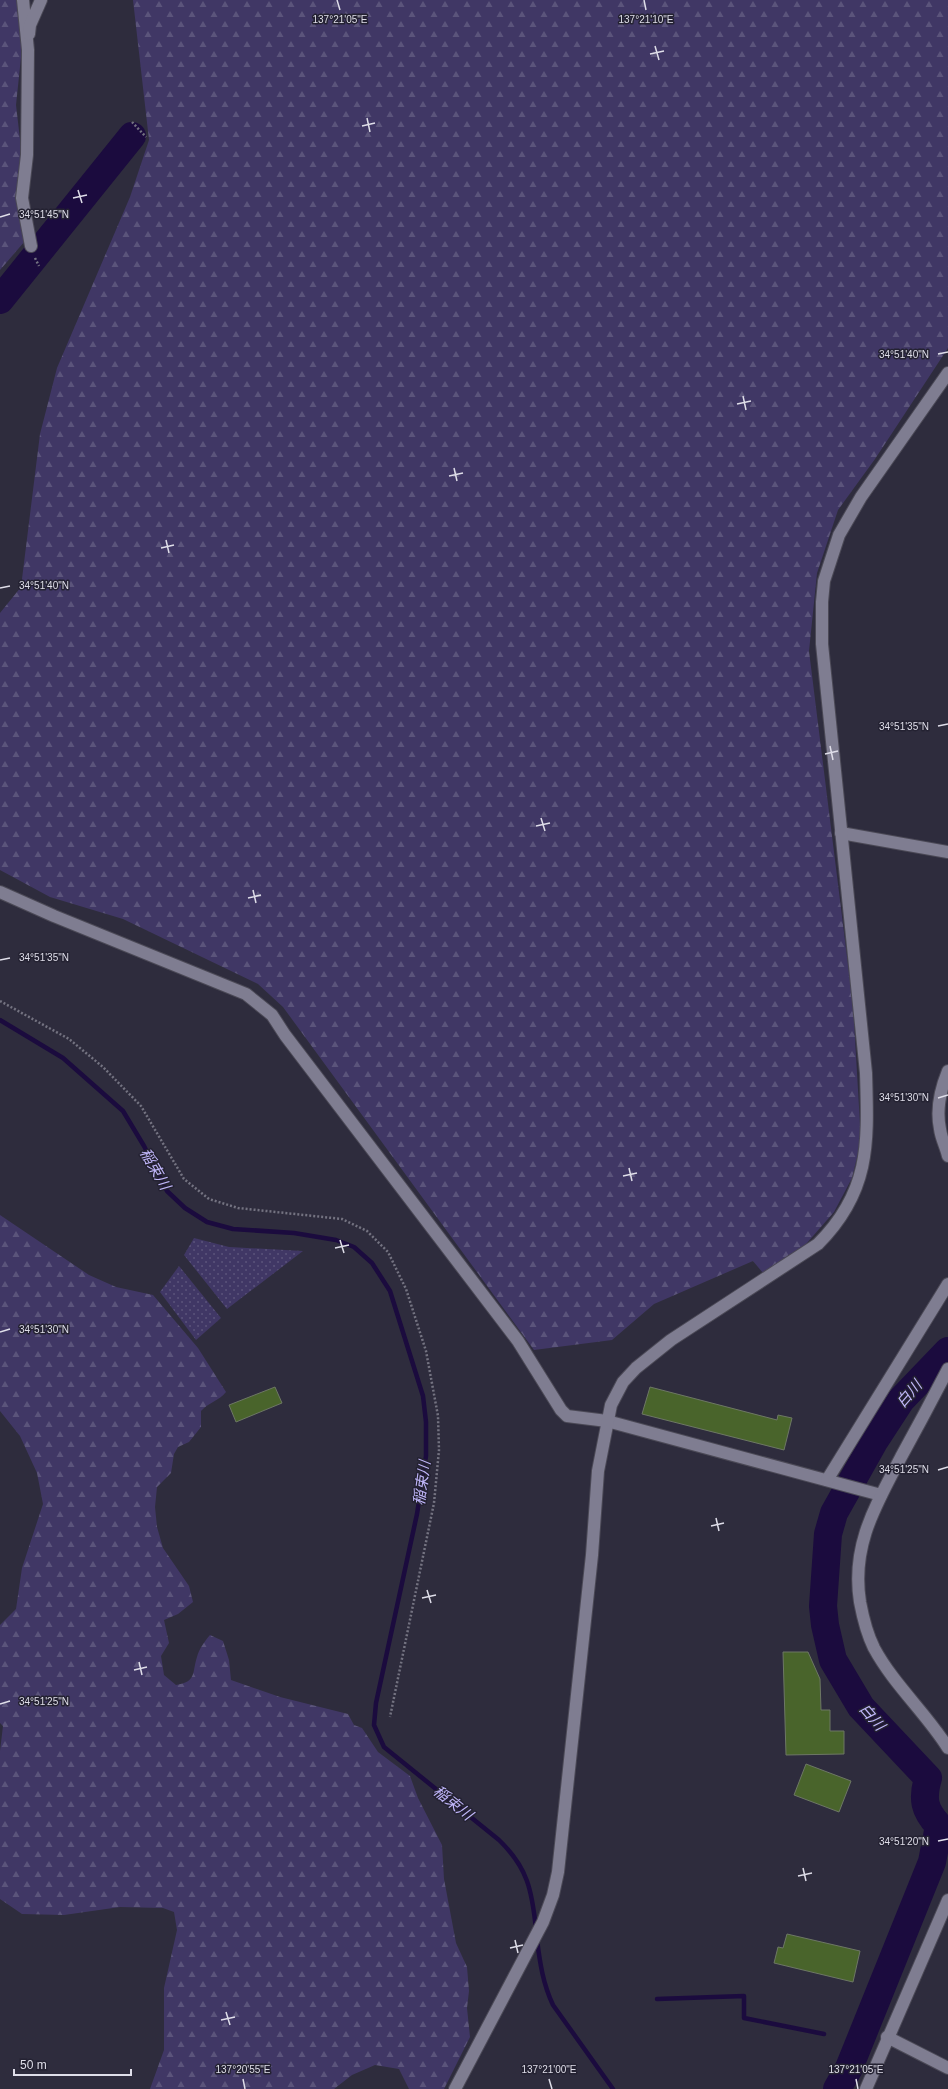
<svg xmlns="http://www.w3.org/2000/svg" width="948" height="2089" font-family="Arial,'Noto Sans JP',sans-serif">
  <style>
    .grass { fill: url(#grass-dots) }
    .forest { fill: url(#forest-firs) }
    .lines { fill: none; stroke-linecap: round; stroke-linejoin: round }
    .stream { stroke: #1b0b3e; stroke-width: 4.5 }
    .river { stroke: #1b0b3e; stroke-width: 28 }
    .building { fill: #49642b; stroke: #6d7765 }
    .minor-casing { stroke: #4b4956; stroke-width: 14 }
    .path { stroke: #747381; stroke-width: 2.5; stroke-dasharray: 2 2; stroke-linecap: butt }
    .minor { stroke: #7f7d91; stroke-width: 12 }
    .ticks { fill: none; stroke: #dfdee9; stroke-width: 1.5 }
    .labels { text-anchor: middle; stroke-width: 3; stroke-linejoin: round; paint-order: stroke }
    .water-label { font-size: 15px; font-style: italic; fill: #c1b7fb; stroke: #242232 }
    .ticks-label { font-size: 10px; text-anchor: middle; fill: #dfdee9; stroke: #242232; stroke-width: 3; stroke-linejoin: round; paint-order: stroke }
  </style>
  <defs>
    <pattern id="grass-dots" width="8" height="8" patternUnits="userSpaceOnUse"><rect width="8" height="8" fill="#403765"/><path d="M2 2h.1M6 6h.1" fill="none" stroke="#5b547b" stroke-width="1.8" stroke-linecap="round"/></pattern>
    <pattern id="forest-firs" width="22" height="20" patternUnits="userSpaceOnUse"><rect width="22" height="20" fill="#403765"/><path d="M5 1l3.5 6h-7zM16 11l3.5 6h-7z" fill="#5b547b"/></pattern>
  </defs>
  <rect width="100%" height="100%" fill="#2e2c3d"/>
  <!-- grass -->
  <g class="grass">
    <polygon points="194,1238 229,1247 303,1251 227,1309 184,1255"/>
    <polygon points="179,1266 221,1318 196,1340 160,1292"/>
  </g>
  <!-- forest -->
  <g class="forest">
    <polygon points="0,0 27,0 16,105 31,234 0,270"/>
    <polygon points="133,0 948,0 948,348 875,459 838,510 817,573 809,651 853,1005 861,1141 852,1178 834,1212 806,1244 763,1273 753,1261 654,1304 612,1340 534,1350 283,1007 258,984 123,919 50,897 0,870 0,613 21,587 40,434 57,368 130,197 149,140"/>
    <path d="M0,1215l89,60 27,12 37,8 45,53 28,44c-7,9 -17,10 -25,19v16l-12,15 -11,5 -4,7 -3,19 -14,14 -2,20 2,20 6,21 26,38 4,16 -15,12 -14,6 5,23 -8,13 3,19 12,10c21,-3 16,-13 21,-28 2,-8 8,-16 13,-22l13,6 6,19 2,20 49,17 68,17 6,11 8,3 16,24 32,24 8,22 24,47 2,34 12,64 11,24 2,24 -2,17 3,29 -26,52h-35l-10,-20 -24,-4 -23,10 -18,14h-184l14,-39v-62l13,-58 -3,-18 -11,-4 -43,-1 -56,8 -42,-1 -22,-15v-148l3,-25 -3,-3v-98l16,-16 6,-41 21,-64 -6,-31 -17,-37 -20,-25z"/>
  </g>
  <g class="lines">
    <!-- stream -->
    <g class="stream">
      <path d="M0,1020l63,38 60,53 21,35 23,45 18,17 22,14 26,7 61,4 42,7 18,7 18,16 18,28 33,105 3,26v34l-9,58 -41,189 -2,22 10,22 115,93c29,28 33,51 37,89"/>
      <path d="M537,1940c3,23 6,44 16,65l60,84"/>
      <polyline points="657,1999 744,1996 744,2018 824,2034"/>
    </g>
    <!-- river -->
    <g class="river">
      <polyline points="0,300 132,136"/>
      <path d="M837,2089l12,-21 83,-206 7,-36c-15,-16 -17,-27 -11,-48l-67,-71 -28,-47 -8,-35 -2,-19 5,-72 6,-21 41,-73 26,-40 47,-49"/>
    </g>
  </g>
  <!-- building -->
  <g class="building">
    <polygon points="275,1387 282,1403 236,1422 229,1405"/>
    <polygon points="650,1387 777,1420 778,1415 792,1418 784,1450 642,1414"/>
    <polygon points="783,1652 808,1652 820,1679 821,1710 830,1710 830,1731 844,1731 844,1754 786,1755"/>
    <polygon points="806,1764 851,1781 839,1812 794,1795"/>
    <polygon points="787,1934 860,1951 853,1982 774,1963 778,1947 783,1948"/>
  </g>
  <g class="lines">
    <!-- minor casing -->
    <g class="minor-casing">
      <g id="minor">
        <polyline points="23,0 28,50 27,155 22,198 31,246"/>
        <polyline points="29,34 30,25 41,0"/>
        <polyline points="841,833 948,852"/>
        <polyline points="0,892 54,916 246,994 272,1015 285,1035 518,1341 561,1410 567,1416 607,1421 881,1495"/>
        <path d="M948,1071c-7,17 -12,39 -8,58 1,9 6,18 8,27"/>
        <path d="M948,1369c-15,29 -31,59 -47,88 -25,48 -50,88 -41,145 3,16 7,32 14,46 20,37 52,65 74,100"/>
        <polyline points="827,1480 948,1284"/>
        <polyline points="887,2037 948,2068"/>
        <path d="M455,2089l88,-167 10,-27 5,-23 34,-317 6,-84 13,-66 12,-23 13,-14 35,-28 147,-96c53,-53 50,-102 48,-171l-44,-429v-42l2,-21 15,-46 22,-38 87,-124"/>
        <polyline points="866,2089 948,1900"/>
      </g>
    </g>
    <!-- path -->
    <g class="path">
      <polyline points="132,122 146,137"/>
      <polyline points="35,258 39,266"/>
      <polyline points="0,1001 69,1039 103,1067 141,1106 184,1179 209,1199 238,1208 342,1219 367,1231 388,1252 406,1289 426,1351 438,1416 439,1450 434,1503 390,1717"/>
    </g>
    <!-- minor -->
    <use href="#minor" class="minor"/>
  </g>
  <!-- ticks -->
  <path class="ticks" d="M337,0l3,10M644,0l2,10M655,46l4,14M650,54l14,-3M367,118l3,14M362,126l13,-3M78,190l4,13M73,198l14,-3M0,217l10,-3M938,354l10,-2M743,396l3,14M737,404l14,-3M454,468l3,13M449,476l14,-3M166,540l3,13M161,548l13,-3M0,588l10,-2M938,726l10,-2M830,746l3,14M825,754l13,-3M541,818l4,13M536,826l14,-3M253,890l3,13M248,898l13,-3M0,960l10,-2M938,1098l10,-3M629,1168l3,13M623,1176l14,-3M340,1240l4,13M335,1248l14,-3M0,1332l10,-3M938,1470l10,-3M716,1518l3,13M711,1526l13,-3M427,1590l4,13M422,1598l14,-3M139,1662l3,13M134,1670l13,-3M0,1704l10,-3M938,1841l10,-2M803,1868l3,13M798,1876l14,-3M515,1940l3,13M510,1948l13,-3M226,2012l4,13M221,2020l14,-3M243,2079l2,10M549,2079l3,10M856,2079l2,10"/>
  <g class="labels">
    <!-- water labels -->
    <g class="water-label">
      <text transform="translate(155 1169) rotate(60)" y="5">稲束川</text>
      <text transform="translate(909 1394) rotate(-49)" y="5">白川</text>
      <text transform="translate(422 1483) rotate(-82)" y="5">稲束川</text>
      <text transform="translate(872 1717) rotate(49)" y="5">白川</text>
      <text transform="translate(453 1803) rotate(39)" y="5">稲束川</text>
    </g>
  </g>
  <g class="ticks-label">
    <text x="646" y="23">137°21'10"E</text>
    <text x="340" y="23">137°21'05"E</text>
    <text x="44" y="218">34°51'45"N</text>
    <text x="904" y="358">34°51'40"N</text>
    <text x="44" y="589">34°51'40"N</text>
    <text x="904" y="730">34°51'35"N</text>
    <text x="44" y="961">34°51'35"N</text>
    <text x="904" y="1101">34°51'30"N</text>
    <text x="44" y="1333">34°51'30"N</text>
    <text x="904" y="1473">34°51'25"N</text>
    <text x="44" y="1705">34°51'25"N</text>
    <text x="904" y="1845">34°51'20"N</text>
    <text x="243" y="2073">137°20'55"E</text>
    <text x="549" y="2073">137°21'00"E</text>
    <text x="856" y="2073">137°21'05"E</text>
  </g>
  <!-- scale -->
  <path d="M14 2069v6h117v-6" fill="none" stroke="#dfdee9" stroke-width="2"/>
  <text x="20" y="2069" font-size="12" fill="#dfdee9" stroke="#242232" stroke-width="3" paint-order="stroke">50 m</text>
</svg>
